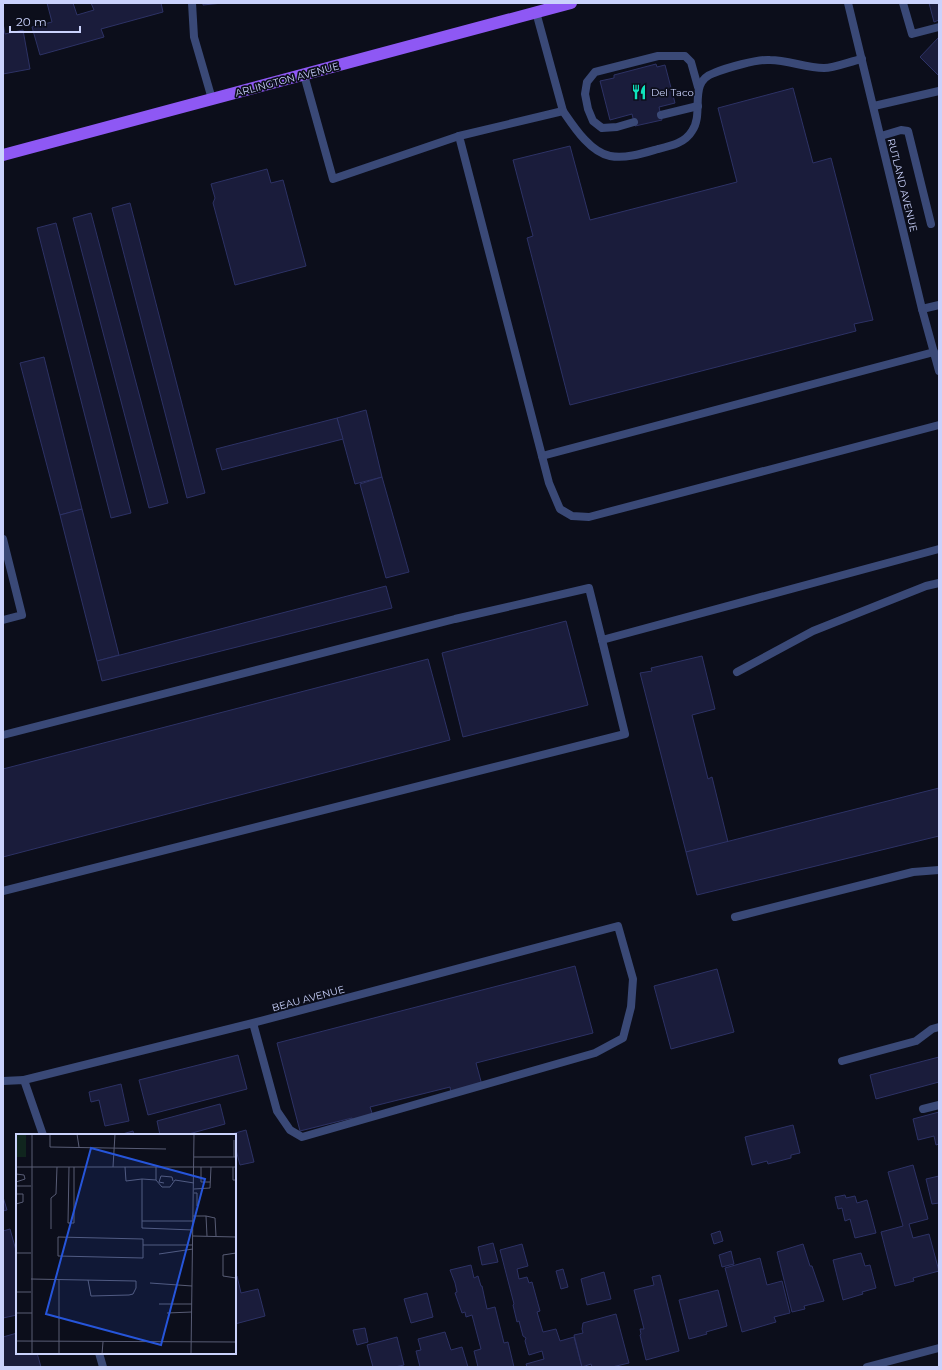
<svg xmlns="http://www.w3.org/2000/svg" width="942" height="1370" font-family="Montserrat,sans-serif">
  <style>
    .building { fill: #1a1c3b; stroke: #2d3265 }
    .lines { fill: none; stroke-linecap: round; stroke-linejoin: round }
    .service { stroke: #3a4977; stroke-width: 8 }
    .minor { stroke: #3a4977; stroke-width: 8 }
    .tertiary { stroke: #3a4977; stroke-width: 8 }
    .primary { stroke: #8e58f4; stroke-width: 12 }
    .labels { text-anchor: middle; stroke-width: 3.5; stroke-linejoin: round; paint-order: stroke }
    .street-label { font-size: 10px; fill: #cad2fc; stroke: #0c0e1b }
    .poi-label { font-size: 10px; fill: #cad2fc; stroke: #0c0e1b; text-anchor: start }
    .inset-road { fill: none; stroke: #585c75; stroke-width: 1 }
    .view { fill: #2655da; fill-opacity: 0.15; stroke: #2655da; stroke-width: 2 }
    .inset-edge { fill: none; stroke: #cad2fc; stroke-width: 2 }
  </style>
  <rect width="100%" height="100%" fill="#0c0e1b"/>
  <!-- building -->
  <g class="building">
    <polygon points="47,3 73,3 77,15 94,10 91,3 161,3 163,12 101,29 104,37 40,55 32,27 52,22"/>
    <polygon points="203,3 223,3 203,5"/>
    <polygon points="929,3 939,3 939,20 934,22"/>
    <polygon points="3,23 5,34 23,30 30,69 3,74"/>
    <polygon points="939,37 939,76 920,57"/>
    <polygon points="656,64 657,67 665,65 675,103 659,107 662,120 635,126 632,114 610,120 600,81 614,78 614,75"/>
    <polygon points="793,88 813,163 831,158 873,320 854,324 856,331 570,405 527,238 533,236 513,160 570,146 590,220 737,182 718,108"/>
    <polygon points="267,169 271,183 283,180 306,266 235,285 213,203 215,198 211,184"/>
    <polygon points="130,203 205,493 187,498 112,208"/>
    <polygon points="91,213 168,503 149,508 73,218"/>
    <polygon points="56,223 131,513 111,518 37,228"/>
    <polygon points="44,357 82,509 60,515 20,363"/>
    <polygon points="366,410 382,477 355,484 337,418"/>
    <polygon points="337,418 343,439 222,470 216,449"/>
    <polygon points="382,477 409,572 386,578 360,484"/>
    <polygon points="82,509 119,655 97,661 60,515"/>
    <polygon points="386,586 392,608 102,681 97,661"/>
    <polygon points="566,621 588,705 463,737 442,653"/>
    <polygon points="702,656 715,709 692,715 708,779 712,777 728,842 686,852 640,673 652,671 651,668"/>
    <polygon points="428,659 450,740 3,857 3,769"/>
    <polygon points="939,788 939,836 697,895 686,852"/>
    <polygon points="575,966 593,1033 476,1063 482,1085 451,1093 450,1087 370,1107 373,1116 353,1121 352,1118 300,1131 277,1043"/>
    <polygon points="717,969 734,1032 671,1049 654,986"/>
    <polygon points="238,1055 247,1089 148,1115 139,1080"/>
    <polygon points="939,1057 939,1082 876,1099 870,1075"/>
    <polygon points="121,1084 129,1121 105,1126 99,1100 91,1102 89,1092"/>
    <polygon points="220,1104 225,1124 185,1135 160,1135 157,1121"/>
    <polygon points="939,1112 939,1144 936,1145 934,1136 918,1140 913,1119"/>
    <polygon points="793,1125 800,1153 791,1155 791,1158 768,1164 767,1161 752,1165 745,1137"/>
    <polygon points="246,1130 254,1162 240,1165 235,1146 235,1135 232,1134"/>
    <polygon points="133,1131 134,1135 119,1135"/>
    <polygon points="913,1165 928,1219 909,1224 913,1238 929,1234 939,1271 913,1278 914,1281 895,1286 881,1232 903,1226 888,1172"/>
    <polygon points="939,1176 939,1203 932,1204 926,1179"/>
    <polygon points="845,1195 846,1198 855,1196 857,1203 867,1200 876,1233 855,1238 850,1219 845,1221 842,1208 838,1209 835,1197"/>
    <polygon points="3,1197 7,1210 3,1211"/>
    <polygon points="10,1229 17,1254 17,1315 3,1318 3,1231"/>
    <polygon points="720,1231 723,1241 714,1244 711,1234"/>
    <polygon points="493,1243 498,1262 482,1265 478,1247"/>
    <polygon points="522,1244 528,1266 517,1269 519,1279 527,1277 529,1283 532,1282 540,1311 537,1312 543,1332 556,1329 560,1341 574,1337 582,1367 527,1367 526,1364 544,1359 542,1351 529,1355 525,1341 526,1338 523,1336 519,1321 517,1322 513,1305 514,1304 500,1250"/>
    <polygon points="803,1244 810,1266 812,1266 824,1301 804,1306 805,1309 792,1312 777,1252"/>
    <polygon points="731,1251 734,1264 722,1267 719,1255"/>
    <polygon points="861,1253 865,1266 870,1265 876,1288 862,1292 863,1294 843,1300 833,1260"/>
    <polygon points="760,1258 767,1285 782,1281 790,1313 774,1317 776,1322 742,1332 725,1268"/>
    <polygon points="471,1265 474,1278 478,1276 481,1286 482,1286 487,1309 495,1307 504,1343 508,1342 514,1367 478,1367 474,1351 481,1349 472,1315 466,1317 465,1312 462,1313 455,1293 457,1292 455,1283 450,1270"/>
    <polygon points="563,1269 568,1287 561,1289 556,1271"/>
    <polygon points="604,1272 611,1299 587,1305 581,1279"/>
    <polygon points="660,1275 679,1351 646,1360 640,1335 641,1334 640,1329 644,1329 634,1290 654,1285 652,1277"/>
    <polygon points="235,1276 237,1276 241,1293 258,1289 265,1316 235,1324"/>
    <polygon points="718,1290 727,1326 706,1332 707,1334 689,1339 679,1300"/>
    <polygon points="427,1293 433,1317 411,1323 404,1299"/>
    <polygon points="616,1314 629,1363 612,1367 592,1367 591,1364 582,1367 574,1335 583,1333 582,1329 583,1323"/>
    <polygon points="365,1328 368,1342 357,1345 353,1330"/>
    <polygon points="445,1332 451,1350 462,1347 468,1367 420,1367 416,1351 421,1350 418,1339"/>
    <polygon points="17,1333 17,1353 37,1353 41,1367 3,1367 3,1337"/>
    <polygon points="397,1337 404,1365 395,1367 373,1367 367,1345"/>
  </g>
  <g class="lines">
    <!-- service -->
    <g class="service">
      <polyline points="192,3 194,37 212,99"/>
      <polyline points="903,3 912,34 939,27"/>
      <polyline points="536,12 563,111 459,136 549,483 560,509 572,516 589,517 939,425"/>
      <polyline points="304,75 333,179 459,136"/>
      <polyline points="874,106 939,91"/>
      <path d="M563,111c11,16 27,41 47,45 16,3 34,-3 48,-7 13,-3 27,-6 34,-18 13,-18 -5,-49 22,-58 12,-5 43,-14 56,-13 18,0 36,8 54,8 11,0 27,-7 38,-9"/>
      <polyline points="661,115 698,106"/>
      <polyline points="634,122 617,127 602,128 593,121 588,109 585,94 587,82 595,72 658,56 685,56 691,62 698,87"/>
      <polyline points="881,136 901,130 908,131 931,224"/>
      <polyline points="922,309 939,305"/>
      <polyline points="542,456 934,352"/>
      <polyline points="3,539 22,615 3,620"/>
      <polyline points="737,672 813,631 926,586 939,583"/>
      <polyline points="3,735 455,619 589,588 602,640 939,549"/>
      <polyline points="3,891 625,734 602,640"/>
      <polyline points="735,917 913,872 939,870"/>
      <polyline points="842,1061 916,1041 932,1029 939,1027"/>
      <polyline points="24,1080 253,1023 618,926 633,979 631,1007 623,1038 595,1053 302,1137 290,1130 277,1111 253,1023"/>
      <polyline points="923,1109 939,1105"/>
    </g>
    <!-- minor -->
    <g class="minor">
      <polyline points="3,1081 24,1080 43,1135"/>
      <polyline points="99,1353 103,1367"/>
    </g>
    <!-- tertiary -->
    <g class="tertiary">
      <polyline points="848,3 922,309 939,371"/>
      <polyline points="867,1367 939,1348"/>
    </g>
    <!-- primary -->
    <polyline class="primary" points="3,155 571,3"/>
  </g>
  <!-- icons -->
  <defs>
    <g id="restaurant-bare" transform="scale(1.2)"><path d="M-5-6h1v4h1v-4h1v4h1v-4h1v5L-1.5 .5V6h-2V.5L-5-1ZM5-6V6H3V1.5H1.5Q1.5-4 5-6Z" fill="#0fe3bc" stroke="#0c0e1b" stroke-width="2.5" paint-order="stroke"/></g>
  </defs>
  <g fill-rule="evenodd">
    <use href="#restaurant-bare" x="639" y="92"/>
  </g>
  <g class="labels">
    <!-- street labels -->
    <g class="street-label">
      <text transform="translate(287 79) rotate(-15)" y="4">ARLINGTON AVENUE</text>
      <text transform="translate(903 185) rotate(76)" y="4">RUTLAND AVENUE</text>
      <text transform="translate(308 998) rotate(-15)" y="4">BEAU AVENUE</text>
    </g>
    <!-- poi labels -->
    <g class="poi-label">
      <text x="651" y="96">Del Taco</text>
    </g>
  </g>
  <!-- overview -->
  <g transform="translate(16 1134)">
    <rect width="220" height="220" fill="#0c0e1b"/>
    <path d="M0,0h10v23h-10z" fill="#10251e"/>
    <path class="inset-road" d="M34,0v13l116,2M61,0l2,13M218,6v17M178,23h42M0,33h220M53,33l-1,56h6v-56M97,33l2,-33M109,33l1,14 16,-2M140,33v13l-14,-1v49l51,2M185,33v15h9M217,33v13h3M0,40l8,1 1,4 -9,3M140,46l6,7h8l5,-7 19,3M148,49l-5,-1 2,-6 11,1 1,4M0,52h15M178,55l16,-1 1,-21M178,59h3v13M0,60h7v8l-7,2M177,82h13l1,20M190,82l9,2 1,18M126,87h51M35,95v-31l5,-4 1,-27M177,102l43,1M127,111v13l-85,-2v-19l85,2v6h50M0,119h15M220,119l-13,2v21l13,2M143,120l34,-5M15,145l105,2v7l-3,6 -4,1 -38,1 -3,-16M43,146v74M134,149l42,3M0,158h15M143,170h33M0,179h16M151,179l25,-1M0,207l220,1M16,220v-220M86,220l1,-12M175,220l3,-220"/>
    <path class="view" d="M75,14l114,31 -44,166 -115,-31z"/>
    <rect width="220" height="220" class="inset-edge"/>
  </g>
  <!-- border -->
  <rect width="942" height="1370" fill="none" stroke="#cad2fc" stroke-width="8"/>
  <!-- scale -->
  <path d="M10 26v6h70v-6" fill="none" stroke="#cad2fc" stroke-width="2"/>
  <text x="16" y="26" font-size="12" fill="#cad2fc" stroke="#0c0e1b" stroke-width="3" paint-order="stroke">20 m</text>
</svg>
